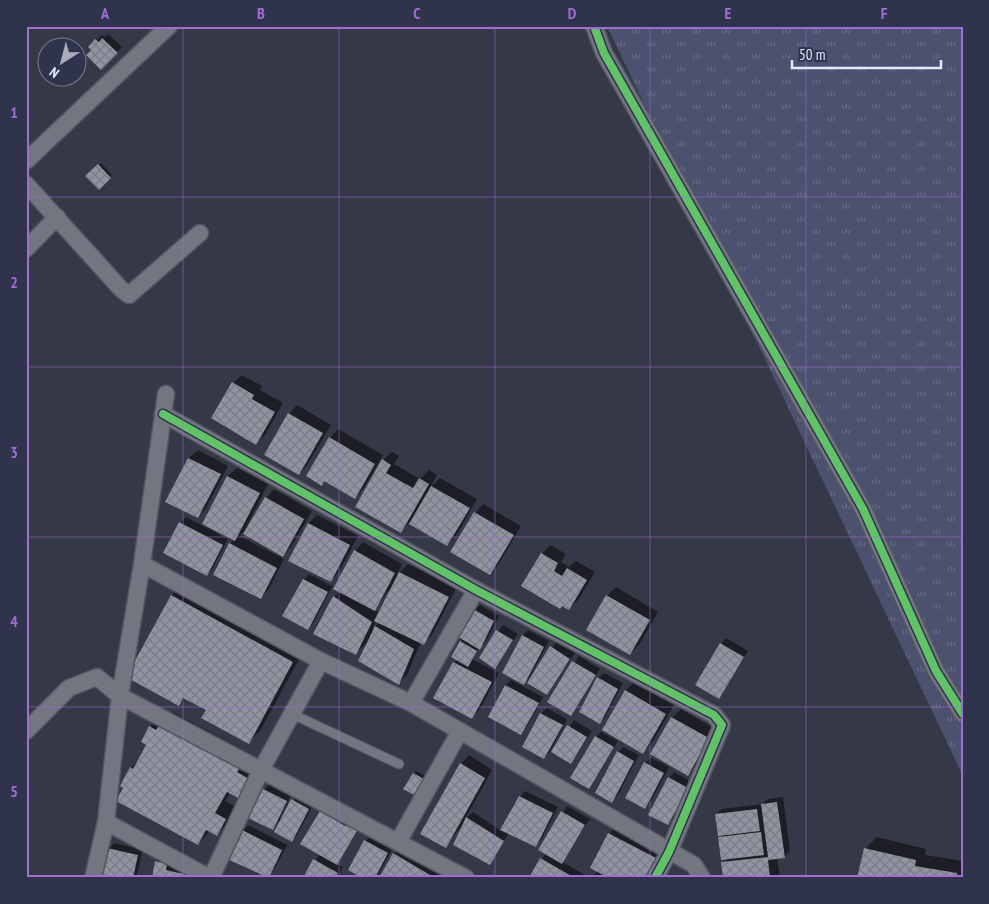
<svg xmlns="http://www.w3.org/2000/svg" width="989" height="904" font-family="'PT Sans Narrow',sans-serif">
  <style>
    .grass { fill: url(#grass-tufts) }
    .shadow { fill: #0007; fill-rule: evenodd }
    .building { fill: url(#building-cross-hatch) }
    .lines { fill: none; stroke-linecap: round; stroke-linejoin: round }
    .lane-casing { stroke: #535561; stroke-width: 11 }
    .street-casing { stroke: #535561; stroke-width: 19 }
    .lane { stroke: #737581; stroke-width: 9 }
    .street { stroke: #737581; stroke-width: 16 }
    .cycleway-casing { stroke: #2f344c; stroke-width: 11 }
    .cycleway { stroke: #61c268; stroke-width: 8 }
    .grid { fill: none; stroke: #a06ed3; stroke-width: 1; stroke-opacity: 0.55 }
    .neatline { fill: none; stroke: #a06ed3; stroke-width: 2 }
    .grid-label { font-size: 16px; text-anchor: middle; font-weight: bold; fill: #a06ed3 }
  </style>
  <defs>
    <pattern id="grass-tufts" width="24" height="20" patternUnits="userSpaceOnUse" patternTransform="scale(1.25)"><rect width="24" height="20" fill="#4c5170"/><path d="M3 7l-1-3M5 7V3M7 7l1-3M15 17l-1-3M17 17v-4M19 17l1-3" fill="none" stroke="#666a85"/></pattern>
    <pattern id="building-cross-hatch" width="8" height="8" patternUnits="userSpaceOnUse" patternTransform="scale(1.25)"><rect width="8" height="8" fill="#9093a0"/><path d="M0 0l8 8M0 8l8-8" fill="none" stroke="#7a7c86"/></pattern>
  </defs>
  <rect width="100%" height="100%" fill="#353846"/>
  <!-- grass -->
  <polygon class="grass" points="607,26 963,26 963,776"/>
  <!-- shadow -->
  <g class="shadow">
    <polygon points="108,34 122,47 101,68 90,47 102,35 105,37"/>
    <polygon points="101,163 112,175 99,188 87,176"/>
    <polygon points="242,375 262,386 260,390 283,403 265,435 256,443 233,383"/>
    <polygon points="297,405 331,425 307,465 299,474 289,414"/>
    <polygon points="338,429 383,455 363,489 355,498 325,480 322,484 308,476 330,438"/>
    <polygon points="198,450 228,466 206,508 198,517 167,501 189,458"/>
    <polygon points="392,452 399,456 394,464 420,479 429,470 437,475 429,489 440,478 477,499 456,536 447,545 409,523 400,531 357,506 383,460"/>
    <polygon points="237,468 268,484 244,531 239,536 284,559 269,589 261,598 230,544 235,539 204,523 228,476"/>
    <polygon points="274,489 312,511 291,547 283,555 266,498"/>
    <polygon points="483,504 521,526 498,565 490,574 475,513"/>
    <polygon points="317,515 358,536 339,572 331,581 290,560 309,523"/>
    <polygon points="186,517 228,539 212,569 207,575 180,523"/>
    <path d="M363,542l39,22 -5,11 11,-11 48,24 -24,47 -9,8 -2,-1 -14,33 -9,8 -29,-42 -13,12 -22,-56 6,-6 -8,-4 -19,36 -6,6 -3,-49 5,-6 26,14 20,-37zM388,591l2,1 -10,21 -6,-3zM376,621l3,1 -6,7h-1z"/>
    <polygon points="550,545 566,554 561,562 569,567 576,561 595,572 578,600 569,608 542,554"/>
    <polygon points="183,584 304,650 260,731 248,742 207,709 186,698 179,704 128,676 172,595"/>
    <polygon points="616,587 658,612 639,645 630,654 607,596"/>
    <polygon points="480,605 499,616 485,643 479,648 472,659 499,673 480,709 472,717 435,697 457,659 461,642 474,610"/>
    <polygon points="503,625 518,634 495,667 480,658"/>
    <polygon points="528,630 549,641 529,678 524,683 503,673 523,635"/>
    <polygon points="726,638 748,651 719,697 721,644"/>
    <polygon points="557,641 575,653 547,694 529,682"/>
    <polygon points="579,656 600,669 570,715 549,702"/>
    <polygon points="604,673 623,683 605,717 599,722 598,678"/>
    <polygon points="511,680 543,697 526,728 521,734 489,717 506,685"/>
    <polygon points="634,682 674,705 651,744 643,752 603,730 626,690"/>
    <polygon points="547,708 567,719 551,750 553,751 574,720 592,731 571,763 551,750 544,758 541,714"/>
    <polygon points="681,709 717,730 696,766 687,774 652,753 672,718"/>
    <polygon points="173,712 251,754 248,761 259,767 249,785 238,797 230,793 225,801 236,807 228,823 216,834 210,831 198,844 125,787 131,768 141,758 148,744 143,741 150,727 162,715 167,718"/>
    <polygon points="601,732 618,741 589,787 596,737"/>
    <polygon points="623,747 639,755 617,796 612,801 618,752"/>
    <polygon points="469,755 492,770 465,819 473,812 501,831 520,797 525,791 558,807 541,840 535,846 509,833 490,864 460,827 446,846 461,764"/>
    <polygon points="651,758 669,767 651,801 645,807 645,763"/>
    <polygon points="416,771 427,777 418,792 405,788"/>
    <polygon points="674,772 692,782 673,818 667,824 669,778"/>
    <polygon points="270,784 291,795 280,818 282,819 298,794 314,803 297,835 292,841 281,819 272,828 264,790"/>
    <polygon points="783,797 790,851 784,857 777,858 780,878 724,878 723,863 728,858 720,838 724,834 716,814 722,809 763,804 768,799"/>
    <polygon points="326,806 365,820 337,864 343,867 337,878 304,878 320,854 302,844"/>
    <polygon points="567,806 590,819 562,862 587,876 586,878 531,878 546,853 540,850"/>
    <polygon points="248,825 287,845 273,872 268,877 243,831"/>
    <polygon points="617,825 666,850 652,878 603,874 602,876 606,878 591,878 598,871 609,834"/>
    <polygon points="371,836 393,848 377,876 364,878 365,841"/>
    <polygon points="877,837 926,849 925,855 963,861 963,878 859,878 865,849"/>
    <polygon points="114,843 143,850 136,878 102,878 109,849"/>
    <polygon points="402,846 443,869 438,878 380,878 394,854"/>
    <polygon points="162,856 193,869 191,878 153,878 156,862"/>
  </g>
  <!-- building -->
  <g class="building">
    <polygon points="102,38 118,53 101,70 86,55 91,50 88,47 95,39 99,42"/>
    <polygon points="98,164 111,178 99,190 85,176"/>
    <polygon points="232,382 254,395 252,399 275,412 256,445 211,418"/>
    <polygon points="288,413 323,433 299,475 264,455"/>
    <polygon points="329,437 375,464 355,499 324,481 322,486 306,476"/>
    <polygon points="188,458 221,474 198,518 165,502"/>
    <polygon points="382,459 391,465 386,473 413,488 419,478 429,484 401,533 355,507"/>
    <polygon points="227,476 260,493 235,541 202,524"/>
    <polygon points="431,486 470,508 447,546 409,524"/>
    <polygon points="265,497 304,519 283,557 243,534"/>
    <polygon points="474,512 514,535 490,575 450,552"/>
    <polygon points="179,522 223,545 207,576 163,553"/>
    <polygon points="308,523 350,545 331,582 288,561"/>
    <polygon points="229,543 277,568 261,599 213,575"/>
    <polygon points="354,550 395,573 375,611 333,589"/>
    <polygon points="541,553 558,563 554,571 562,576 567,568 587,580 569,610 562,606 560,609 521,586"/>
    <polygon points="399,572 449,597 424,645 374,621"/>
    <polygon points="303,579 328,592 308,630 282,616"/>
    <polygon points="171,595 293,662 249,744 201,718 206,710 183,698 179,706 126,677"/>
    <polygon points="606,595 650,620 630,655 586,630"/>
    <polygon points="333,596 372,622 356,655 313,634"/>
    <polygon points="473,609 494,621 480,650 455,635"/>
    <polygon points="375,626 414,649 399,685 358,661"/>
    <polygon points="496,630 513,640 495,669 479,658"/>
    <polygon points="522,635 544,647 524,685 502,673"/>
    <polygon points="460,641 477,651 468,667 451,657"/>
    <polygon points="720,643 744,657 719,699 695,685"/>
    <polygon points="550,646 570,659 547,695 527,683"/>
    <polygon points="572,661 596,675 571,716 547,702"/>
    <polygon points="453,662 492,682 472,719 433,698"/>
    <polygon points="597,677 618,689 600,724 579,712"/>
    <polygon points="505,685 539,703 521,735 488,717"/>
    <polygon points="625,690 666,714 643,754 602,730"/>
    <polygon points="540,713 563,725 544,759 522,747"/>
    <polygon points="671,717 709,738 688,776 650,754"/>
    <polygon points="161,722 241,766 237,772 249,779 238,798 227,792 215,813 226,819 217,836 206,830 198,845 116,801 123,788 120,786 130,767 133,769 146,745 141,742 149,726 156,730"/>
    <polygon points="567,725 587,737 571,764 551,752"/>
    <polygon points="595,736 614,747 589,789 570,778"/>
    <polygon points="617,751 634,761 612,803 595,793"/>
    <polygon points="644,762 664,773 645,809 625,798"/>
    <polygon points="460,763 485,778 446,848 420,834"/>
    <polygon points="413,773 426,780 416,796 403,789"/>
    <polygon points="668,777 688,788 668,825 648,815"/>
    <polygon points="263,789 287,801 273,830 248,818"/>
    <polygon points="519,796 553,813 536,847 500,830"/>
    <polygon points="291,799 309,809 292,842 274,832"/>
    <polygon points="777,802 785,858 768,860 770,878 723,878 721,862 768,857 761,804"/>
    <polygon points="757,809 760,831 718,836 715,814"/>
    <polygon points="320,811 345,826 349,819 360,826 337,865 300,844"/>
    <polygon points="561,811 585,825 562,864 538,850"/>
    <polygon points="466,817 504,841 490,865 453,845"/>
    <polygon points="242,830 282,850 269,878 227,859"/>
    <polygon points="761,832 764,855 721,860 718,837"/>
    <polygon points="608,833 658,859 649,878 609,878 590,868"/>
    <polygon points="364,840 388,853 375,878 362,878 348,870"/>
    <polygon points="107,848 138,855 133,878 101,878"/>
    <polygon points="864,848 916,860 915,866 957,873 959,878 857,878"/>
    <polygon points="393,853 435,878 379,878"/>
    <polygon points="540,858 575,878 529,878"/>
    <polygon points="313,859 338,873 336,878 303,878"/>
    <polygon points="155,861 167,864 166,870 188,875 188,878 152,878"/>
  </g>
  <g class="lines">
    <!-- lane casing -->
    <g class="lane-casing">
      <polyline id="lane" points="292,714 399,764"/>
    </g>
    <!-- street casing -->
    <g class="street-casing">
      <g id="street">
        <polyline points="594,26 604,53 863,509 936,671 963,714"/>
        <polyline points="26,161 169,26"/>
        <polyline points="26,184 121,289 129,295 200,233"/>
        <polyline points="26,249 57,217"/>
        <polyline points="163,414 476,590 714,715 722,725 669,852 655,878"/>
        <polyline points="142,564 321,661 411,703 694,865 702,878"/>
        <polyline points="411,703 476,590"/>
        <polyline points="26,731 69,688 97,677 120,696 466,878"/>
        <polyline points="106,822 210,878"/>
        <polyline points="398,842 460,731"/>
        <polyline points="93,878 106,822 120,696 142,564 166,394"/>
        <polyline points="211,878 261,770 321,661"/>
      </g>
    </g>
    <!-- lane -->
    <use href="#lane" class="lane"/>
    <!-- street -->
    <use href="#street" class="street"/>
    <!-- cycleway casing -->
    <g class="cycleway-casing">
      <g id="cycleway">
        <polyline points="594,26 604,53 863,509 936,671 963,714"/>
        <polyline points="163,414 476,590 714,715 722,725 669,852 655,878"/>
      </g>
    </g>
    <!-- cycleway -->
    <use href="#cycleway" class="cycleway"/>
  </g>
  <!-- grid -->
  <path class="grid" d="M183,26v852M339,26v852M495,26v852M650,26v852M806,26v852M26,197h937M26,367h937M26,537h937M26,707h937"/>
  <!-- border -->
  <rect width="989" height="904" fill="none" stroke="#2f344c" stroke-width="55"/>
  <!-- north arrow -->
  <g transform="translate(62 62) rotate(216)"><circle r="24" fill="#2f344c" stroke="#787c91"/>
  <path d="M0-4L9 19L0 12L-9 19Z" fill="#a8abba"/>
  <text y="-8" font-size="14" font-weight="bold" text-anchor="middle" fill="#e6e9f9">N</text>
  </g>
  <!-- scale -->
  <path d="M792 60v8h149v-8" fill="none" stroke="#e6e9f9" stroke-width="2.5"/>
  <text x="799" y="60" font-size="15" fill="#e6e9f9" stroke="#2f344c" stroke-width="4" paint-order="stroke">50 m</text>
  <rect x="28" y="28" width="934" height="848" class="neatline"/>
  <g class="grid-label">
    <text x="105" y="19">A</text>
    <text x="261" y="19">B</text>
    <text x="417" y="19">C</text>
    <text x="572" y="19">D</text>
    <text x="728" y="19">E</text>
    <text x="884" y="19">F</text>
    <text x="14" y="118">1</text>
    <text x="14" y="288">2</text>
    <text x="14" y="458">3</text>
    <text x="14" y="627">4</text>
    <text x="14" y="797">5</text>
  </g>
</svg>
